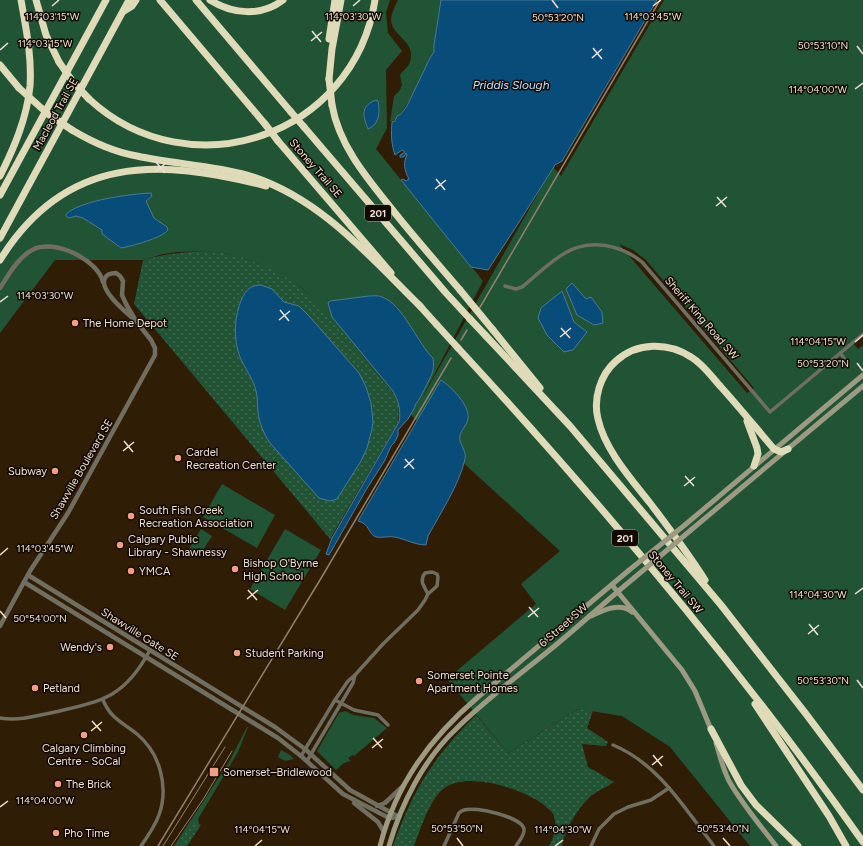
<svg xmlns="http://www.w3.org/2000/svg" width="863" height="846" font-family="Figtree,sans-serif">
  <style>
    .grass { fill: #205434; fill-rule: evenodd }
    .park { fill: url(#park-dots) }
    .water { fill: #084c79; stroke: #4d7994 }
    .lines { fill: none; stroke-linecap: round; stroke-linejoin: round }
    .minor { stroke: #706e60; stroke-width: 3.5 }
    .tertiary { stroke: #706e60; stroke-width: 4.5 }
    .secondary { stroke: #9c9a83; stroke-width: 5 }
    .motorway { stroke: #dfdab7; stroke-width: 7 }
    .tram { stroke: #91816e; stroke-width: 1 }
    .rail { stroke: #91816e; stroke-width: 1.5 }
    .secondary-bridge { stroke: #9c9a83; stroke-width: 5 }
    .motorway-bridge { stroke: #dfdab7; stroke-width: 7 }
    .ticks { fill: none; stroke: #efe1d4; stroke-width: 1.5 }
    .poi-dot { fill: #f49e88; stroke: #120902; stroke-width: 1.5 }
    .labels { text-anchor: middle; stroke-width: 3; stroke-linejoin: round; paint-order: stroke }
    .shield { fill: #120902; stroke: #ada095; stroke-width: 1 }
    .shield-label { font-size: 10px; font-weight: bold; fill: #efe1d4 }
    .street-label { font-size: 11px; fill: #efe1d4; stroke: #120902 }
    .poi-label { font-size: 11px; fill: #efe1d4; stroke: #120902; text-anchor: start }
    .water-label { font-size: 12px; font-style: italic; fill: #c2e1fd; stroke: #120902 }
    .ticks-label { font-size: 10px; text-anchor: middle; fill: #efe1d4; stroke: #120902; stroke-width: 3; stroke-linejoin: round; paint-order: stroke }
  </style>
  <defs>
    <pattern id="park-dots" width="8" height="8" patternUnits="userSpaceOnUse"><rect width="8" height="8" fill="#205434"/><path d="M2 2h.1M6 6h.1" fill="none" stroke="#416c50" stroke-width="1.8" stroke-linecap="round"/></pattern>
  </defs>
  <rect width="100%" height="100%" fill="#301d05"/>
  <!-- grass -->
  <g class="grass">
    <path d="M0,0h390l-4,12 2,21 14,18 -16,19 1,58 -11,21 107,132 -61,117 131,-231 8,9 103,-176h199v334l-10,9 5,6 5,-4v501h-113l-80,-99 -48,-31 -44,-7 -70,44 -61,-74 89,-75 -15,-20 39,-33 -148,-135 -92,-111 -18,-17 -23,-15 -23,-11 -28,-8 -23,-3 -28,1 -14,2 -20,6h-88l-55,73zM619,244l14,6 13,10 108,128 -7,5z"/>
    <path d="M398,0h43l-7,45v7l-4,6c-5,13 -28,63 -40,64l4,-26 6,-6 2,-5 -2,-10c3,-5 8,-7 10,-13 7,-20 -17,-25 -19,-41 0,-7 4,-15 7,-21z"/>
    <polygon points="222,484 275,515 257,548 203,517"/>
    <polygon points="201,529 212,536 200,555 189,549"/>
    <polygon points="285,529 321,550 285,610 250,589"/>
    <polygon points="345,711 354,715 374,718 387,728 354,756 353,755 348,758 351,761 344,763 336,770 317,751 339,713"/>
    <polygon points="247,727 248,727 238,752 198,819 199,823 184,846 174,846 229,762"/>
    <polygon points="281,750 290,755 294,759 285,761 278,757"/>
  </g>
  <!-- park -->
  <g class="park">
    <path d="M205,251c39,3 78,18 107,46 14,13 26,29 38,44 16,19 31,38 47,57l2,8 -1,17 -68,116 -196,-235 9,-44c21,-6 40,-8 62,-9z"/>
    <path d="M578,709l15,2 -6,17 21,14 -2,4 -24,-2 6,23 26,15c-7,5 -15,8 -22,13 -13,11 -27,34 -30,51h-13c5,-8 8,-21 5,-30 -1,-4 -7,-8 -10,-11 -21,-16 -77,-35 -101,-16 -13,10 -23,41 -29,57h-21c19,-55 41,-90 83,-131l32,38z"/>
    <polygon points="192,820 201,825 187,846 176,846 188,828 188,826"/>
  </g>
  <!-- water -->
  <g class="water">
    <path d="M441,0h216l-95,161 -7,4 -34,54 -33,51 -17,-3 -70,-87 2,-1 3,2 3,-2c-5,-9 -6,-16 -2,-24l-1,-2 -2,4h-4v-2l4,-2v-2l-2,-1 -7,5c-4,-12 -4,-21 -3,-33l3,-1 2,-5 4,-2 6,-8 23,-48 4,-6v-7z"/>
    <path d="M376,100l2,1c2,10 2,23 -10,28 -5,-13 -8,-23 8,-29z"/>
    <path d="M151,193l1,3 -6,5 8,17 13,9 1,3c-6,8 -36,16 -47,18l-19,-14v-4l-19,-12 -7,-2 -7,2 -3,-2v-2c16,-14 64,-20 85,-21z"/>
    <polygon points="572,283 586,299 591,297 602,312 603,323 594,325 577,315 566,289"/>
    <path d="M261,285l11,4 12,13 15,4 10,10 50,57 7,14 5,16 2,19 -1,7 -5,19 -6,13 -24,38 -7,2 -11,-3 -49,-55c-6,-9 -11,-20 -12,-31 -1,-7 0,-14 -2,-21 -3,-13 -11,-22 -16,-34 -7,-19 -6,-40 2,-59 4,-8 9,-13 19,-13z"/>
    <polygon points="562,291 574,322 587,332 573,350 564,352 547,335 538,318 541,308"/>
    <path d="M369,296c4,0 9,-1 13,1 21,7 35,46 51,61 2,14 -2,18 -8,30 -3,6 -5,11 -10,17v2l-7,12 -10,11v6l-4,7 -3,3 -6,14 -19,30 -37,65 -3,-1 6,-16 67,-116c2,-12 0,-20 -6,-31l-61,-74 -4,-14 2,-2z"/>
    <path d="M441,380c10,7 29,25 27,39 -1,6 -7,11 -8,16 -2,9 7,15 5,24 -6,26 -24,53 -37,77l-2,9c-11,0 -21,-6 -31,-8 -6,-1 -13,1 -19,0 -8,-3 -6,-13 -18,-16z"/>
  </g>
  <g class="lines">
    <!-- minor -->
    <g class="minor">
      <path d="M505,286l11,3 6,-2c14,-11 27,-25 43,-34 25,-15 56,-8 77,9l128,150 93,-78"/>
      <polyline points="840,353 844,358"/>
      <path d="M103,700c8,19 19,22 34,34 23,19 32,53 22,81 -4,11 -11,21 -18,31"/>
      <polyline points="335,700 354,710 378,715 388,725"/>
      <path d="M0,718c19,3 36,-2 55,-6 48,-11 70,-15 95,-62"/>
      <path d="M613,745c46,19 71,63 101,101"/>
      <path d="M301,756l34,-56 13,-19 7,-6 28,-31 35,-34 7,-10 3,-6 9,-8 1,-9 -1,-3 -5,-2 -7,1c-6,8 -1,13 3,21"/>
      <polyline points="307,761 353,683 355,675"/>
      <path d="M444,846l15,-33c2,-2 2,-2 5,-3 11,-4 58,7 60,19 1,6 -5,12 -8,17"/>
      <polyline points="591,846 599,829 614,814 628,807 651,800 669,788"/>
    </g>
    <!-- tertiary -->
    <g class="tertiary">
      <path d="M0,288c9,-14 19,-32 34,-39 21,-10 64,11 69,33"/>
      <polyline points="28,575 275,727 305,749 350,790 399,817"/>
      <polyline points="24,582 278,738 301,756 343,794 389,818 399,817"/>
      <path d="M0,626l30,-55 38,-58 87,-158v-7l-4,-8 -15,-19 -10,-17 -4,-9 1,-14 -3,-5 -4,-3c-5,0 -9,1 -11,5 -7,12 23,36 31,43"/>
      <polyline points="354,803 378,822 384,832"/>
      <polyline points="377,806 385,803 403,786"/>
    </g>
    <!-- secondary -->
    <g class="secondary">
      <polyline points="686,524 863,375"/>
      <polyline points="691,530 863,386"/>
      <polyline points="612,585 682,670 695,691 712,732"/>
      <path d="M591,616c12,-6 29,-14 41,-4"/>
      <path d="M716,743c4,13 7,26 13,38 13,23 31,44 47,65"/>
      <path d="M380,846c16,-62 50,-108 98,-149l150,-126"/>
      <path d="M389,846c12,-42 35,-87 67,-117 29,-29 63,-54 95,-80 28,-23 55,-48 83,-71"/>
    </g>
    <!-- motorway -->
    <g class="motorway">
      <polyline points="36,0 46,35 59,62"/>
      <polyline points="160,0 265,124"/>
      <polyline points="196,0 291,112"/>
      <path d="M210,0c22,14 51,17 73,0"/>
      <polyline points="124,11 132,6 136,0"/>
      <polyline points="329,39 335,0"/>
      <polyline points="0,65 19,88"/>
      <polyline points="329,79 332,49 341,0"/>
      <path d="M89,99c101,93 265,37 286,-99"/>
      <path d="M332,105c7,40 34,72 59,103 22,28 46,55 69,82"/>
      <polyline points="304,127 446,293 470,319"/>
      <path d="M72,130c20,12 42,22 65,26 36,8 74,9 110,19 73,22 122,81 174,132"/>
      <polyline points="278,141 391,273"/>
      <path d="M0,176c14,-28 27,-58 30,-90 2,-29 -4,-58 -9,-86"/>
      <polyline points="0,195 106,0"/>
      <polyline points="0,238 129,0"/>
      <path d="M0,260c65,-105 158,-102 266,-74"/>
      <polyline points="419,305 437,325"/>
      <polyline points="493,330 540,388"/>
      <polyline points="486,336 570,426 721,605 806,714 863,790"/>
      <path d="M458,348c144,156 282,320 405,494"/>
      <polyline points="747,421 757,448 758,454 754,466"/>
      <path d="M705,580c-17,-27 -36,-52 -55,-77 -19,-24 -45,-53 -52,-84 -5,-20 2,-44 18,-58 21,-19 52,-19 75,-4 12,7 21,20 30,30 18,20 35,41 53,62l7,3 7,-3"/>
      <polyline points="755,704 829,816 846,846"/>
      <polyline points="711,729 741,785 756,805 798,846"/>
    </g>
    <!-- tram -->
    <g class="tram">
      <polyline points="163,846 225,747"/>
      <polyline points="171,846 204,798 232,751"/>
    </g>
    <!-- rail -->
    <g class="rail">
      <polyline points="479,309 660,0"/>
      <polyline points="461,340 467,330"/>
      <polyline points="158,846 320,580 451,358"/>
    </g>
    <!-- secondary-bridge -->
    <g class="secondary-bridge">
      <polyline points="628,571 686,524"/>
      <polyline points="634,578 691,530"/>
    </g>
    <!-- motorway-bridge -->
    <g class="motorway-bridge">
      <polyline points="59,62 73,82 89,99"/>
      <polyline points="329,79 332,105"/>
      <polyline points="19,88 48,114 72,130"/>
      <polyline points="291,112 304,127"/>
      <polyline points="265,124 278,141"/>
      <polyline points="460,290 493,330"/>
      <polyline points="470,319 486,336"/>
      <polyline points="437,325 458,348"/>
    </g>
  </g>
  <!-- ticks -->
  <path class="ticks" d="M552,0l6,8M52,6l7,-6M353,6l7,-6M653,6l8,-6M312,31l9,11M311,41l11,-9M857,46l6,8M593,48l9,11M0,50l8,-7M592,58l10,-9M855,89l8,-6M156,162l9,11M155,172l11,-9M436,179l9,11M435,189l11,-9M717,197l9,10M716,206l11,-9M0,302l8,-6M280,310l9,11M279,320l11,-9M561,328l9,10M560,337l11,-9M855,342l8,-7M857,363l6,8M124,441l9,11M123,451l11,-9M405,459l9,10M404,468l10,-9M685,476l9,10M684,486l11,-9M0,555l8,-7M248,590l9,10M855,594l8,-6M247,599l11,-9M529,607l9,10M0,611l6,7M528,617l11,-9M809,624l9,11M808,634l11,-9M857,680l6,8M92,721l9,10M91,731l11,-9M373,738l9,10M372,748l11,-9M653,755l9,11M652,765l11,-9M0,807l8,-6M457,838l6,8M723,838l7,8M255,846l7,-6M555,846l8,-6"/>
  <!-- markers -->
  <g class="poi-dot">
    <circle cx="75" cy="323" r="4"/>
    <circle cx="178" cy="458" r="4"/>
    <circle cx="55" cy="471" r="4"/>
    <circle cx="131" cy="516" r="4"/>
    <circle cx="120" cy="545" r="4"/>
    <circle cx="235" cy="569" r="4"/>
    <circle cx="131" cy="571" r="4"/>
    <circle cx="110" cy="647" r="4"/>
    <circle cx="237" cy="653" r="4"/>
    <circle cx="419" cy="681" r="4"/>
    <circle cx="35" cy="688" r="4"/>
    <circle cx="84" cy="735" r="4"/>
    <rect x="209" y="767" width="10" height="10" rx="2"/>
    <circle cx="58" cy="784" r="4"/>
    <circle cx="56" cy="833" r="4"/>
  </g>
  <g class="labels">
    <!-- shield labels -->
    <g class="shield">
      <rect x="365" y="205" width="26" height="16" rx="3"/>
      <rect x="612" y="530" width="26" height="16" rx="3"/>
    </g>
    <g class="shield-label">
      <text x="378" y="217">201</text>
      <text x="625" y="542">201</text>
    </g>
    <!-- street labels -->
    <g class="street-label">
      <text transform="translate(55 114) rotate(-61)" y="4">Macleod Trail SE</text>
      <text transform="translate(316 168) rotate(49)" y="4">Stoney Trail SE</text>
      <text transform="translate(702 318) rotate(49)" y="4">Sheriff King Road SW</text>
      <text transform="translate(81 469) rotate(-60)" y="4">Shawville Boulevard SE</text>
      <text transform="translate(676 582) rotate(50)" y="4">Stoney Trail SW</text>
      <text transform="translate(563 625) rotate(-41)" y="4">6 Street SW</text>
      <text transform="translate(140 634) rotate(32)" y="4">Shawville Gate SE</text>
    </g>
    <!-- poi labels -->
    <g class="poi-label">
      <text x="83" y="327">The Home Depot</text>
      <text x="186" y="456">Cardel<tspan x="186" dy="13">Recreation Center</tspan></text>
      <text x="47" y="475" text-anchor="end">Subway</text>
      <text x="139" y="514">South Fish Creek<tspan x="139" dy="13">Recreation Association</tspan></text>
      <text x="128" y="543">Calgary Public<tspan x="128" dy="13">Library - Shawnessy</tspan></text>
      <text x="243" y="567">Bishop O'Byrne<tspan x="243" dy="13">High School</tspan></text>
      <text x="139" y="575">YMCA</text>
      <text x="102" y="651" text-anchor="end">Wendy's</text>
      <text x="245" y="657">Student Parking</text>
      <text x="427" y="679">Somerset Pointe<tspan x="427" dy="13">Apartment Homes</tspan></text>
      <text x="43" y="692">Petland</text>
      <text x="84" y="752" text-anchor="middle">Calgary Climbing<tspan x="84" dy="13">Centre - SoCal</tspan></text>
      <text x="223" y="776">Somerset–Bridlewood</text>
      <text x="66" y="788">The Brick</text>
      <text x="64" y="837">Pho Time</text>
    </g>
    <!-- water labels -->
    <g class="water-label">
      <text x="511" y="89">Priddis Slough</text>
    </g>
  </g>
  <g class="ticks-label">
    <text x="353" y="20">114°03'30"W</text>
    <text x="653" y="20">114°03'45"W</text>
    <text x="52" y="20">114°03'15"W</text>
    <text x="558" y="21">50°53'20"N</text>
    <text x="45" y="47">114°03'15"W</text>
    <text x="823" y="49">50°53'10"N</text>
    <text x="818" y="93">114°04'00"W</text>
    <text x="45" y="299">114°03'30"W</text>
    <text x="818" y="345">114°04'15"W</text>
    <text x="823" y="367">50°53'20"N</text>
    <text x="45" y="552">114°03'45"W</text>
    <text x="818" y="598">114°04'30"W</text>
    <text x="40" y="622">50°54'00"N</text>
    <text x="823" y="684">50°53'30"N</text>
    <text x="45" y="804">114°04'00"W</text>
    <text x="457" y="832">50°53'50"N</text>
    <text x="723" y="832">50°53'40"N</text>
    <text x="262" y="833">114°04'15"W</text>
    <text x="563" y="833">114°04'30"W</text>
  </g>
</svg>
